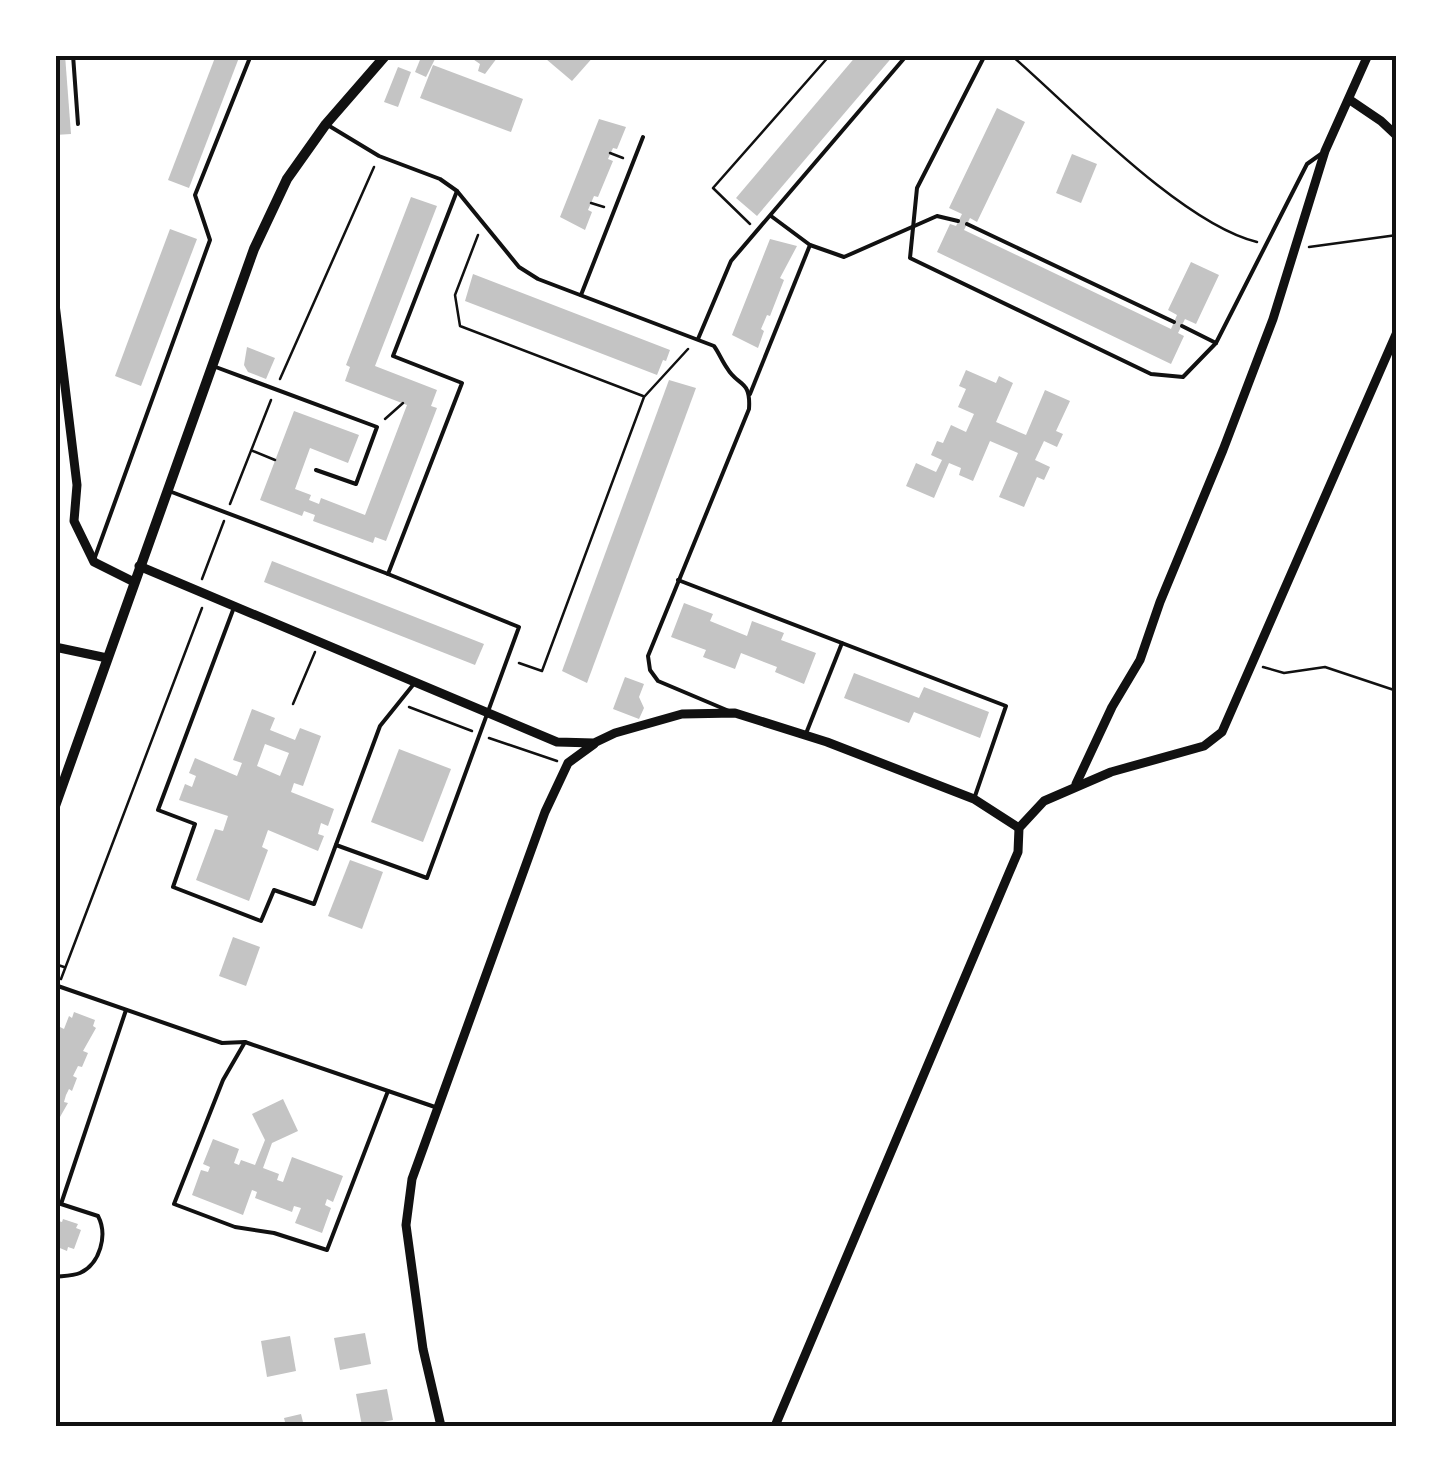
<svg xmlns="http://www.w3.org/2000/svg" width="1452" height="1481" font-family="Inter,sans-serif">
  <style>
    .building { fill: #c4c4c4; fill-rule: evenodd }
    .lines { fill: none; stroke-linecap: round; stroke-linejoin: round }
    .path { stroke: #111; stroke-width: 2.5 }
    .service { stroke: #111; stroke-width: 4 }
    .minor { stroke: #111; stroke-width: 9 }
    .tertiary { stroke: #111; stroke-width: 10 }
    .neatline { fill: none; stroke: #111; stroke-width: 4 }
  </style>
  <rect width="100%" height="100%" fill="#fff"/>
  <!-- building -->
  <g class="building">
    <polygon points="55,55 65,55 71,134 55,135"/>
    <polygon points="216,55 240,55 189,188 168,180"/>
    <polygon points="422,55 437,55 426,77 415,72"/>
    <polygon points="467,55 493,55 497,58 485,74 478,71 480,64"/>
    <polygon points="549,55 595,55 572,81 546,59"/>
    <polygon points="857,55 894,55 757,216 736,198"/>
    <polygon points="433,65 523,99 511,132 420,98"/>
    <polygon points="398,67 411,72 398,107 384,102"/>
    <polygon points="997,108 1025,122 977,222 970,218 964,230 1171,329 1177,315 1168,310 1191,262 1219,275 1196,324 1185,319 1178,333 1184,336 1171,364 937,252 950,224 956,226 962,214 949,208"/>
    <polygon points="599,119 626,127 617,149 613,148 608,159 613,161 598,197 594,196 588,210 592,212 585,230 560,217"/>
    <polygon points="1072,154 1097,164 1081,203 1056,193"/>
    <polygon points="411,197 437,206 375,366 437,390 431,406 437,408 386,541 375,537 373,543 313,521 315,515 304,511 302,516 260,500 294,411 359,435 348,463 310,448 295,489 311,495 309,500 319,504 321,498 365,515 407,405 345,381 350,367 346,365"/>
    <polygon points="170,229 197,239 141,386 115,376"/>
    <polygon points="770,239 797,246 780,278 784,280 770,316 767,315 761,329 764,331 758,348 732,335"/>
    <polygon points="473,274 670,350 666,361 663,360 657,375 465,301"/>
    <polygon points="247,347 275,358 266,379 248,372 244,365"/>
    <polygon points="966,370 996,383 999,376 1013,383 996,422 1026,435 1045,390 1070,401 1056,431 1063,434 1057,447 1044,441 1035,460 1050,467 1044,480 1037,477 1024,507 999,497 1018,453 990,441 973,481 959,475 961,468 949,463 934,498 906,486 916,463 936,472 942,460 931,455 937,441 943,443 951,425 966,432 974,414 958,407 966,389 959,386"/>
    <polygon points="669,380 696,388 587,683 562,671"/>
    <polygon points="272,561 484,644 475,665 264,582"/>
    <polygon points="684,603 713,614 710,621 747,636 752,621 784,633 781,640 816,653 804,684 775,672 777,667 741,653 735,669 703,657 706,650 671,637"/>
    <polygon points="854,673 919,698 924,687 989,712 980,738 914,712 909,723 844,698"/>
    <polygon points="625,677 644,684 639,697 644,708 639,719 613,709"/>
    <path d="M252,709l23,9 -5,12 25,10 5,-12 21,8 -18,50 -9,-3 -3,9 43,17 -6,17 -7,-3 -3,11 6,2 -6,15 -50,-21 -6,17 6,3 -19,51 -53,-21 19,-51 8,2 5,-15 -49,-16 6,-16 7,3 4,-11 -7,-3 6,-15 42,18 5,-13 -9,-3zM265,744l24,9 -9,23 -23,-10z"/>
    <polygon points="399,749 451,769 423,842 371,822"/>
    <polygon points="350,860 383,872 362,929 328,916"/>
    <polygon points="233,937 260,947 246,986 219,976"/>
    <polygon points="74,1012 95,1020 93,1026 96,1028 83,1051 88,1053 82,1067 78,1066 73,1076 77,1078 72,1091 69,1089 66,1095 64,1102 68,1103 56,1124 59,1125 55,1136 55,1052 58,1044 55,1040 60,1027 64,1029 69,1016 72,1018"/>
    <polygon points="283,1099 298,1131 272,1143 263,1168 279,1174 277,1180 283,1182 292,1157 343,1176 333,1202 327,1199 325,1205 331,1208 322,1233 295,1223 301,1208 294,1206 292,1212 255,1198 257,1192 252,1190 243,1215 192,1195 201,1170 208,1172 210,1167 203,1164 213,1139 239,1149 234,1163 239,1165 241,1160 255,1165 265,1140 252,1114"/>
    <polygon points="63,1219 78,1224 76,1228 81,1230 74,1249 68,1247 67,1251 55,1246 55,1220 62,1222"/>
    <polygon points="365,1333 371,1364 340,1370 334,1338"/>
    <polygon points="290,1336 296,1371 267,1377 261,1341"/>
    <polygon points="387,1389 393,1420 362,1426 356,1394"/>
    <polygon points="301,1414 304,1426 286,1426 284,1418"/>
  </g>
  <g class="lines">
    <!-- path -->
    <g class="path">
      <path d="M1011,55c61,53 171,169 246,187"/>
      <polyline points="610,153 623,158"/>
      <polyline points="591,203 604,207"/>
      <polyline points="750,224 713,188 830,55"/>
      <polyline points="478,235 455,295 460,326 643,396"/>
      <polyline points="1309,247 1397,235"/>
      <polyline points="280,379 374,167"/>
      <polyline points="385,419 403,403"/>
      <polyline points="253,451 275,460"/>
      <polyline points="230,504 271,400"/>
      <polyline points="202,579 224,521"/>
      <polyline points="519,663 542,671 644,397 688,349"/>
      <polyline points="1263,667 1284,673 1325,667 1397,691"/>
      <polyline points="293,704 315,652"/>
      <polyline points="409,707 472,731"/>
      <polyline points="489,738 557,761"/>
      <polyline points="55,964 64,967"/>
      <polyline points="61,979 202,608"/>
    </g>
    <!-- service -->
    <g class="service">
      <polyline points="73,55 78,124"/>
      <polyline points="985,55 917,188 910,258 1151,374 1183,377 1216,343 1307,164 1321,154"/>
      <path d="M326,124l53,32 61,23 17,12 62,76 19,12 176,67c5,7 8,15 13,22 11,19 24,11 22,41l-101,247 2,14 8,11 71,30"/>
      <polyline points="771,216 810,245 844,257 937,216 958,221"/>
      <polyline points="967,224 1174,322"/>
      <polyline points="581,295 643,137"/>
      <polyline points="1182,326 1216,343"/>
      <polyline points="698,339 731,261 907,55"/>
      <polyline points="213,366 377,427 356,484 316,470"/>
      <polyline points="750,394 810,245"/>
      <polyline points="169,491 388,574"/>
      <polyline points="95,557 210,240 195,195 251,55"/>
      <polyline points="678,580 1006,706 974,799"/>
      <polyline points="233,610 158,810 195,824 173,887 261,921 274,890 314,904 380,726 413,685"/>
      <polyline points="807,731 842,643"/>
      <polyline points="336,845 427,878 519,627 388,574 462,383 393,356 457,191"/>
      <polyline points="55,985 222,1043 245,1042 435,1107"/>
      <polyline points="245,1042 223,1080 174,1204 235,1227 274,1233 327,1250 388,1091"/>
      <path d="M55,1277c8,-1 18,-1 25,-4 20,-9 28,-38 18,-57l-37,-12 65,-194"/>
    </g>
    <!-- minor -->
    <g class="minor">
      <polyline points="1350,100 1381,121 1397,136"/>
      <polyline points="55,304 77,485 74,521 94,562 134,582"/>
      <polyline points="139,566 557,742 594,743 615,733 682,714 735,713 827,742 974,799 1019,828"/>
      <polyline points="55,647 107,658"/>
      <polyline points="1076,784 1112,707 1140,660 1160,602 1223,450 1273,319 1325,151 1368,55"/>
      <polyline points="441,1426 423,1349 406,1225 412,1179 545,812 568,763 594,744"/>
      <polyline points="775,1426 1009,873 1018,852 1019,828 1044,801 1111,772 1204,746 1222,732 1397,332"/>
    </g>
    <!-- tertiary -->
    <polyline class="tertiary" points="55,806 254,249 287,179 326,124 386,55"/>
  </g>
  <!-- border -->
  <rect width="1452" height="1481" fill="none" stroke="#ffffff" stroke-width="115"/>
  <rect x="58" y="58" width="1336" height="1366" class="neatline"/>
</svg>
